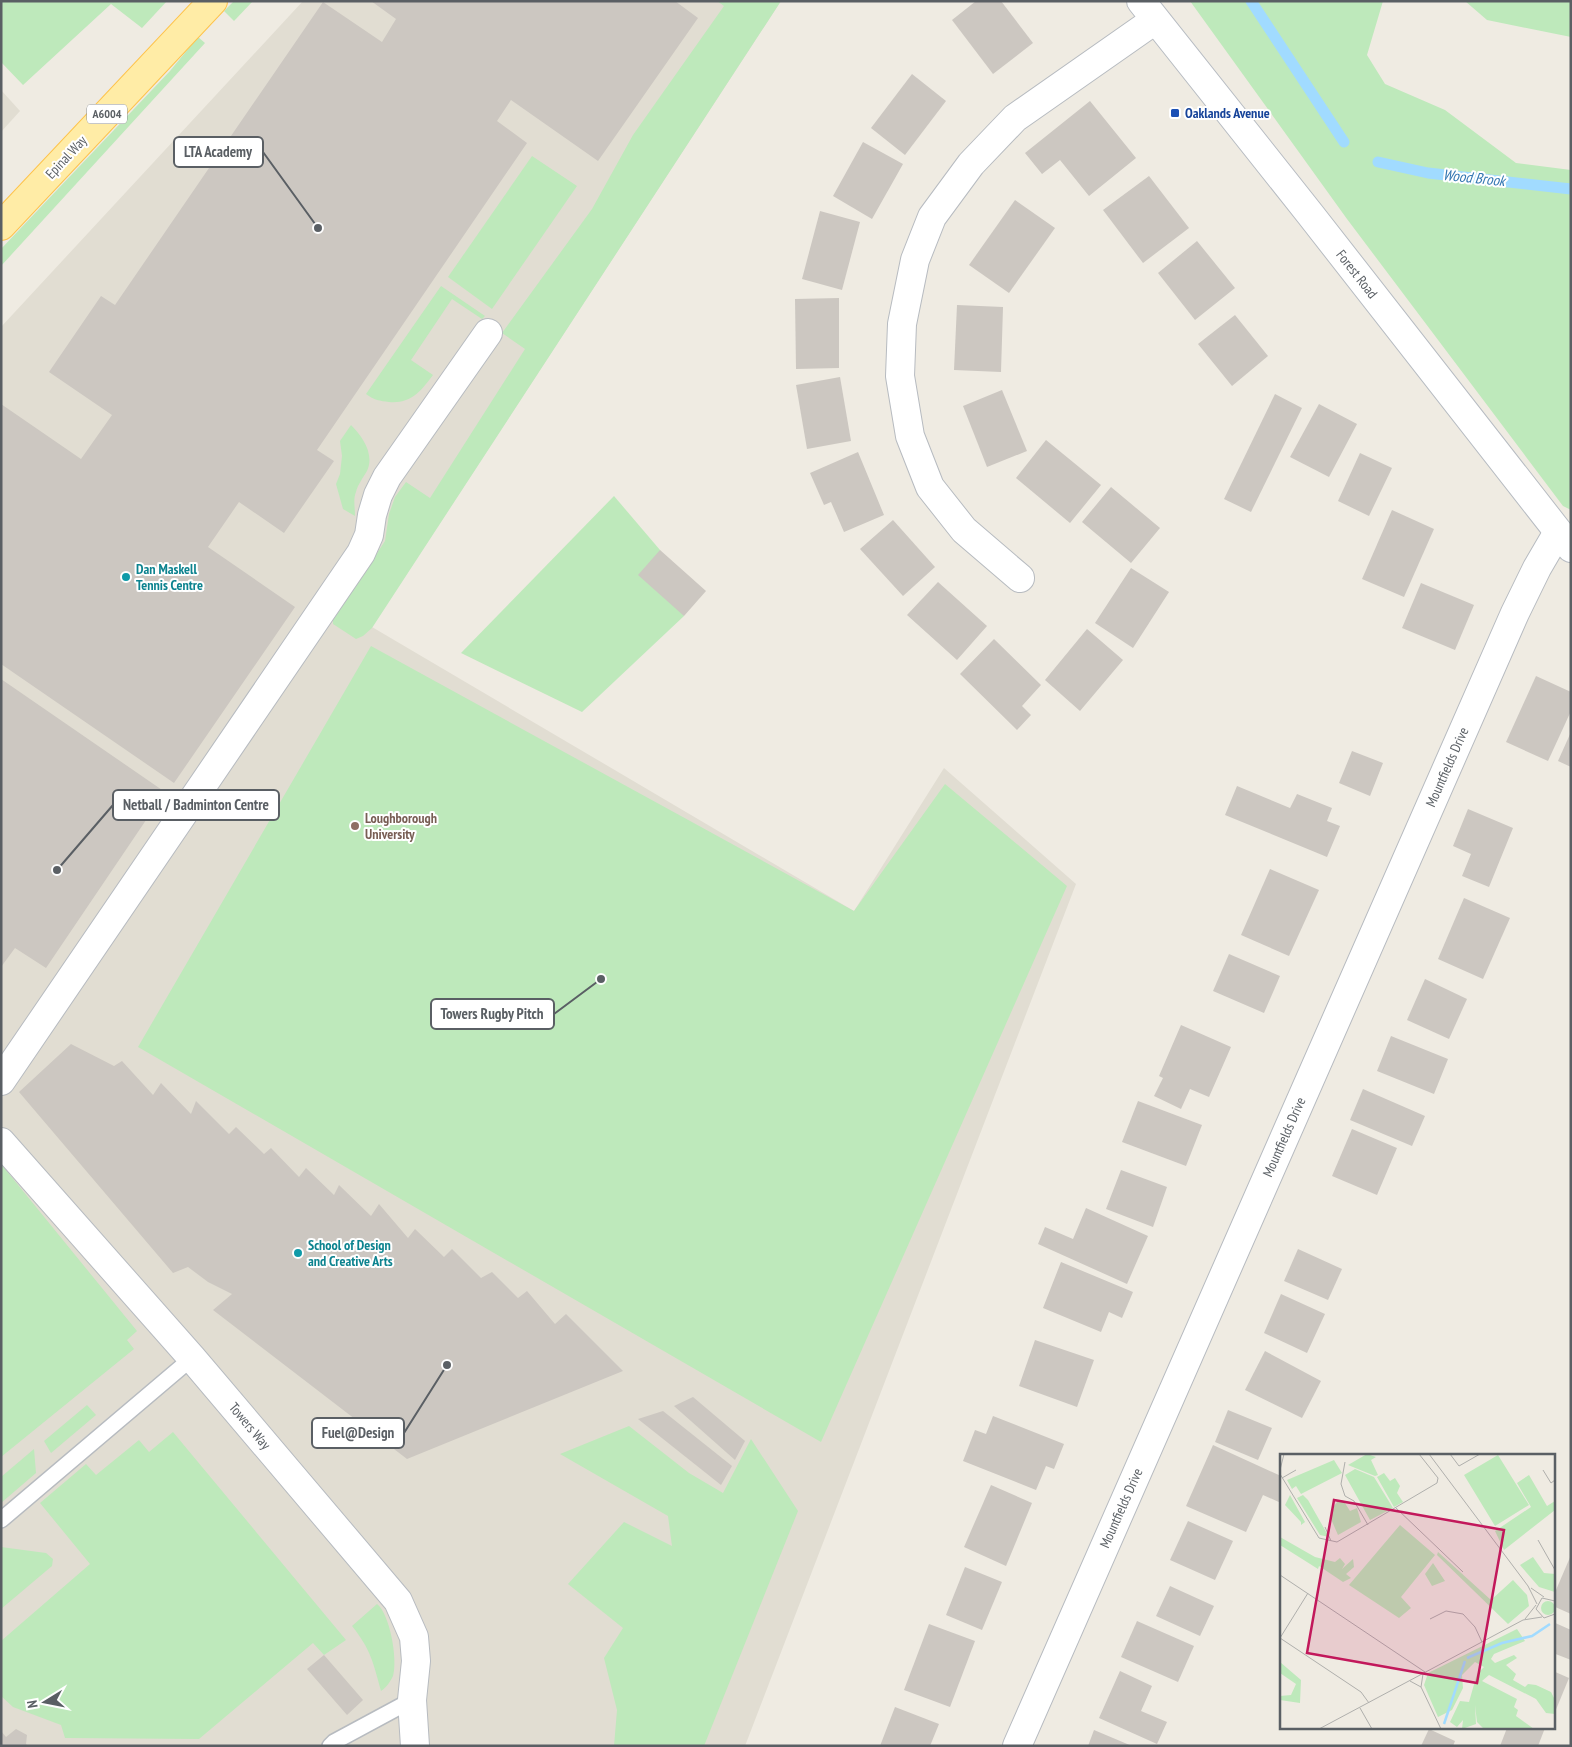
<svg xmlns="http://www.w3.org/2000/svg" width="1572" height="1747" font-family="'PT Sans Narrow',sans-serif">
  <style>
    .education { fill: #e1ddd2 }
    .green { fill: #bee9bb }
    .lines { fill: none; stroke-linecap: round; stroke-linejoin: round }
    .stream { stroke: #a1dbff; stroke-width: 11 }
    .building { fill: #ccc7c1 }
    .lane-casing { stroke: #b7bbc0; stroke-width: 18 }
    .street-casing { stroke: #b7bbc0; stroke-width: 30 }
    .secondary-casing { stroke: #b7bcc2; stroke-width: 30 }
    .primary-casing { stroke: #fec34b; stroke-width: 30 }
    .lane { stroke: #fff; stroke-width: 15 }
    .street { stroke: #fff; stroke-width: 28 }
    .secondary { stroke: #fff; stroke-width: 28 }
    .primary { stroke: #ffeca6; stroke-width: 28 }
    .transit-dot { fill: #1a4fb4; stroke: #fff; stroke-width: 2 }
    .culture-dot { fill: #0f9aa8; stroke: #fff; stroke-width: 2 }
    .education-dot { fill: #8d6e63; stroke: #fff; stroke-width: 2 }
    .labels { text-anchor: middle; stroke-width: 4; stroke-linejoin: round; paint-order: stroke }
    .shield { fill: #fff; stroke: #8c8f92; stroke-width: 1 }
    .shield-label { font-size: 12px; font-weight: bold; fill: #5a5f64 }
    .transit-label { font-size: 14px; font-weight: bold; fill: #164399; stroke: #fff; text-anchor: start }
    .street-label { font-size: 14px; fill: #5a5f64; stroke: #fff }
    .culture-label { font-size: 14px; font-weight: bold; fill: #0d838f; stroke: #fff; text-anchor: start }
    .education-label { font-size: 14px; font-weight: bold; fill: #785e54; stroke: #fff; text-anchor: start }
    .water-label { font-size: 15px; font-style: italic; fill: #3377b2; stroke: #fff }
    .inset-river { fill: none; stroke: #a1dbff; stroke-width: 2.5 }
    .inset-road { fill: none; stroke: #afafac; stroke-width: 1 }
    .view { fill: #c2185b; fill-opacity: 0.15; stroke: #c2185b; stroke-width: 2.5 }
    .inset-edge { fill: none; stroke: #5a5f64; stroke-width: 2.5 }
    .leader { fill: none; stroke: #5a5f64; stroke-width: 2 }
    .callout-dot { fill: #5a5f64; stroke: #fff; stroke-width: 2 }
    .callout { fill: #fff; stroke: #5a5f64; stroke-width: 2 }
    .callout-label { font-size: 15px; text-anchor: middle; font-weight: bold; fill: #5a5f64 }
  </style>
  <rect width="100%" height="100%" fill="#efebe2"/>
  <!-- education -->
  <g class="education">
    <polygon points="303,1 781,1 372,627 854,911 944,768 1076,884 745,1746 1,1746 1,327"/>
    <polygon points="1,90 20,111 1,132"/>
  </g>
  <!-- green -->
  <g class="green">
    <polygon points="1,1 167,1 142,28 111,4 23,85 1,62"/>
    <polygon points="234,1 253,1 234,21 224,11"/>
    <polygon points="717,1 781,1 372,628 363,636 356,639 333,624 333,620 385,541 389,514 395,497 406,482 430,498 525,349 502,333 592,209 633,135 724,6"/>
    <polygon points="1190,1 1383,1 1367,55 1385,84 1445,110 1516,163 1571,170 1571,510 1563,506 1347,219"/>
    <polygon points="1465,1 1571,1 1571,37 1487,20"/>
    <polygon points="198,37 205,43 1,266 1,249 170,71"/>
    <polygon points="532,156 577,186 492,309 448,277"/>
    <path d="M441,286l44,30 -3,3 -30,-20 -41,61 22,15c-12,16 -22,29 -44,27 -9,-1 -15,-2 -23,-8z"/>
    <path d="M351,425c11,11 24,29 16,46 -4,7 -9,13 -11,21 -3,7 -1,16 -1,24l-12,-7 -7,-25 4,-10 2,-18 -2,-15z"/>
    <polygon points="614,496 660,550 684,616 582,712 461,653"/>
    <polygon points="371,646 854,911 945,784 1067,886 821,1442 138,1047"/>
    <polygon points="1,1164 137,1331 127,1340 134,1349 1,1457"/>
    <polygon points="87,1405 96,1415 51,1453 44,1441"/>
    <polygon points="629,1426 689,1473 723,1493 751,1439 798,1511 704,1746 614,1746 617,1710 604,1658 623,1628 568,1584 624,1522 672,1546 668,1516 560,1454"/>
    <polygon points="173,1432 346,1640 324,1655 313,1643 199,1739 65,1738 61,1725 13,1707 1,1696 1,1641 90,1564 40,1503 86,1464 96,1475 139,1440 149,1452"/>
    <polygon points="34,1449 36,1473 1,1503 1,1477"/>
    <polygon points="1,1547 46,1553 53,1559 52,1566 1,1609"/>
    <path d="M377,1604c13,10 21,56 16,72 -3,6 -6,11 -12,15 -8,-29 -10,-41 -29,-65z"/>
  </g>
  <g class="lines">
    <!-- stream -->
    <g class="stream">
      <polyline points="1251,1 1344,142"/>
      <polyline points="1378,162 1428,173 1571,189"/>
    </g>
  </g>
  <!-- building -->
  <g class="building">
    <polygon points="371,1 675,1 698,18 598,161 511,100 497,121 527,143 317,450 334,461 284,533 239,502 208,547 295,607 174,783 1,664 1,404 81,459 112,415 49,372 101,296 115,305 323,2 382,42 396,19"/>
    <polygon points="976,1 1001,1 1033,43 993,74 952,20"/>
    <polygon points="912,74 946,101 905,155 871,128"/>
    <polygon points="1090,101 1136,158 1089,196 1060,160 1042,174 1025,153"/>
    <polygon points="863,142 903,164 872,219 833,196"/>
    <polygon points="1149,176 1189,228 1143,263 1103,210"/>
    <polygon points="1015,200 1055,228 1009,293 969,265"/>
    <polygon points="820,211 860,222 842,290 802,279"/>
    <polygon points="1197,241 1235,288 1195,320 1158,273"/>
    <polygon points="839,298 839,368 796,369 795,299"/>
    <polygon points="957,305 1003,307 1001,372 954,370"/>
    <polygon points="1235,315 1268,356 1232,386 1198,344"/>
    <polygon points="840,377 851,441 807,449 796,385"/>
    <polygon points="1002,390 1027,451 987,467 963,406"/>
    <polygon points="1275,394 1302,408 1251,512 1224,499"/>
    <polygon points="1319,404 1357,424 1329,477 1290,457"/>
    <polygon points="1046,440 1101,485 1070,523 1016,478"/>
    <polygon points="858,452 884,515 844,532 831,502 824,505 810,473"/>
    <polygon points="1360,453 1392,468 1369,516 1338,501"/>
    <polygon points="1111,487 1160,528 1131,563 1082,522"/>
    <polygon points="1392,510 1434,529 1404,597 1362,579"/>
    <polygon points="893,520 935,567 903,596 860,549"/>
    <polygon points="660,550 706,591 684,616 638,575"/>
    <polygon points="1131,568 1169,592 1133,648 1095,623"/>
    <polygon points="938,582 987,626 957,660 907,615"/>
    <polygon points="1421,583 1474,605 1455,650 1402,628"/>
    <polygon points="1087,629 1123,660 1080,711 1045,680"/>
    <polygon points="994,639 1041,685 1022,706 1031,715 1017,730 960,674"/>
    <polygon points="1536,676 1571,692 1571,711 1548,761 1506,742"/>
    <polygon points="1,679 165,792 46,968 15,948 1,967"/>
    <polygon points="1571,732 1571,767 1558,761"/>
    <polygon points="1352,751 1383,763 1370,796 1339,783"/>
    <polygon points="1237,786 1290,808 1297,794 1332,808 1327,821 1340,826 1327,857 1225,815"/>
    <polygon points="1468,809 1513,828 1489,887 1462,876 1471,854 1453,846"/>
    <polygon points="1270,869 1319,890 1289,956 1241,935"/>
    <polygon points="1464,898 1510,918 1483,979 1438,959"/>
    <polygon points="1229,954 1280,976 1264,1013 1213,991"/>
    <polygon points="1425,979 1467,999 1449,1039 1407,1020"/>
    <polygon points="1181,1025 1231,1047 1209,1097 1190,1089 1181,1109 1154,1096 1163,1078 1159,1076"/>
    <polygon points="1391,1036 1448,1059 1434,1094 1377,1071"/>
    <polygon points="71,1044 114,1066 122,1061 153,1095 161,1083 191,1114 196,1101 229,1134 236,1127 264,1154 271,1148 299,1177 306,1168 334,1195 339,1185 371,1216 379,1204 408,1238 415,1229 444,1257 452,1249 481,1278 492,1272 518,1298 527,1291 555,1324 566,1314 623,1371 407,1459 213,1310 232,1294 208,1282 188,1267 173,1273 19,1092"/>
    <polygon points="1363,1089 1425,1116 1412,1146 1350,1120"/>
    <polygon points="1138,1101 1202,1125 1186,1166 1122,1142"/>
    <polygon points="1352,1129 1397,1148 1377,1195 1332,1176"/>
    <polygon points="1121,1170 1167,1187 1153,1227 1106,1209"/>
    <polygon points="1086,1208 1148,1236 1127,1284 1038,1244 1045,1227 1073,1239"/>
    <polygon points="1298,1249 1342,1269 1328,1300 1284,1281"/>
    <polygon points="1061,1262 1133,1292 1122,1318 1109,1312 1101,1332 1043,1308"/>
    <polygon points="1281,1294 1325,1314 1307,1353 1264,1333"/>
    <polygon points="1035,1340 1094,1360 1077,1407 1019,1386"/>
    <polygon points="1265,1351 1321,1381 1302,1418 1245,1390"/>
    <polygon points="693,1397 745,1441 735,1460 674,1406"/>
    <polygon points="1228,1410 1272,1428 1258,1460 1215,1442"/>
    <polygon points="663,1411 732,1466 721,1485 638,1419"/>
    <polygon points="993,1416 1064,1444 1054,1469 1046,1466 1036,1490 963,1461 975,1430 986,1434"/>
    <polygon points="1213,1445 1281,1476 1281,1503 1263,1495 1246,1532 1186,1506"/>
    <polygon points="991,1485 1032,1503 1006,1566 964,1547"/>
    <polygon points="1188,1521 1233,1541 1215,1580 1170,1560"/>
    <polygon points="1571,1555 1571,1614 1553,1606 1553,1597"/>
    <polygon points="965,1567 1002,1582 982,1630 946,1615"/>
    <polygon points="1170,1586 1214,1606 1200,1636 1156,1616"/>
    <polygon points="1137,1621 1194,1646 1178,1682 1121,1657"/>
    <polygon points="1553,1622 1571,1630 1571,1660 1553,1653"/>
    <polygon points="929,1624 975,1641 950,1707 904,1690"/>
    <polygon points="324,1655 363,1700 347,1715 307,1669"/>
    <polygon points="1120,1671 1152,1686 1141,1711 1167,1722 1157,1744 1099,1718"/>
    <polygon points="1553,1671 1569,1678 1555,1712 1553,1711"/>
    <polygon points="895,1707 939,1724 930,1746 880,1746"/>
    <polygon points="1507,1728 1545,1728 1538,1746 1500,1746"/>
    <polygon points="16,1729 27,1735 26,1744 28,1746 1,1746 1,1731 6,1737"/>
    <polygon points="1429,1729 1455,1741 1453,1746 1421,1746"/>
    <polygon points="1094,1730 1132,1746 1088,1746"/>
  </g>
  <g class="lines">
    <!-- lane casing -->
    <g class="lane-casing">
      <g id="lane">
        <polyline points="1,1520 192,1358"/>
        <polyline points="330,1746 334,1742 412,1700"/>
      </g>
    </g>
    <!-- street casing -->
    <g class="street-casing">
      <g id="street">
        <polyline points="1020,578 964,530 930,487 910,436 900,376 902,324 915,260 932,217 971,164 1015,118 1155,20"/>
        <polyline points="1,1081 361,553 369,535 372,515 378,495 387,477 488,333"/>
        <polyline points="1,1142 192,1358 398,1601 414,1637 416,1661 412,1700 415,1746"/>
        <polyline points="1017,1746 1515,613 1537,568 1558,532"/>
      </g>
    </g>
    <!-- secondary casing -->
    <g class="secondary-casing">
      <polyline id="secondary" points="1141,1 1310,214 1571,548"/>
    </g>
    <!-- primary casing -->
    <g class="primary-casing">
      <polyline id="primary" points="1,226 213,1"/>
    </g>
    <!-- lane -->
    <use href="#lane" class="lane"/>
    <!-- street -->
    <use href="#street" class="street"/>
    <!-- secondary -->
    <use href="#secondary" class="secondary"/>
    <!-- primary -->
    <use href="#primary" class="primary"/>
  </g>
  <!-- markers -->
  <rect class="transit-dot" x="1170" y="108" width="10" height="10" rx="2.5"/>
  <g class="culture-dot">
    <circle cx="126" cy="577" r="5"/>
    <circle cx="298" cy="1253" r="5"/>
  </g>
  <circle class="education-dot" cx="355" cy="826" r="5"/>
  <g class="labels">
    <!-- shield labels -->
    <rect class="shield" x="87" y="104.5" width="40" height="19" rx="4"/>
    <g class="shield-label">
      <text x="107" y="118">A6004</text>
    </g>
    <!-- transit labels -->
    <g class="transit-label">
      <text x="1185" y="118">Oaklands Avenue</text>
    </g>
    <!-- street labels -->
    <g class="street-label">
      <text transform="translate(66 157) rotate(-47)" y="5">Epinal Way</text>
      <text transform="translate(1357 274) rotate(52)" y="5">Forest Road</text>
      <text transform="translate(1447 767) rotate(-66)" y="5">Mountfields Drive</text>
      <text transform="translate(1284 1137) rotate(-66)" y="5">Mountfields Drive</text>
      <text transform="translate(250 1426) rotate(50)" y="5">Towers Way</text>
      <text transform="translate(1121 1508) rotate(-66)" y="5">Mountfields Drive</text>
    </g>
    <!-- culture labels -->
    <g class="culture-label">
      <text x="136" y="574">Dan Maskell<tspan x="136" dy="16">Tennis Centre</tspan></text>
      <text x="308" y="1250">School of Design<tspan x="308" dy="16">and Creative Arts</tspan></text>
    </g>
    <!-- education labels -->
    <g class="education-label">
      <text x="365" y="823">Loughborough<tspan x="365" dy="16">University</tspan></text>
    </g>
    <!-- water labels -->
    <g class="water-label">
      <text transform="translate(1474 178) rotate(6)" y="5">Wood Brook</text>
    </g>
  </g>
  <!-- overview -->
  <g transform="translate(1280 1454)">
    <rect width="275" height="275" fill="#efebe2"/>
    <path d="M87,0l9,3 -5,3 7,15 -3,1 -27,-11zM218,1l31,50 -34,21 -31,-51zM54,6l8,13 -41,21 -5,-8 -4,3 -5,-9zM75,15l19,8 19,31 -23,12 -25,-45zM104,19l6,8 5,-3 5,8 -3,7 6,9 -9,5 -17,-30zM249,21l18,31 8,-5v9l-51,40 -9,-19 36,-24 -14,-24zM10,41l15,27 -4,3v-3l-16,-17zM23,41l5,5 21,37 -9,-2 -23,-37zM59,46h4l7,11 7,-3 4,14 -23,13 -7,-16 3,-13zM120,71l35,30 -34,42 10,11 -12,10 -50,-33zM0,83l35,20 20,5 5,-4 5,6 -3,5 11,-10 1,8 -8,7 5,4 -8,4 -24,-16 -1,3 -38,-24zM158,98l53,48 22,-20 14,15 2,11 -21,18 -71,-69zM253,103l11,16 11,1v18l-16,-5 -19,-22zM153,109l12,18 -13,5 -7,-12zM261 154a7 7 0 1 1 14 0a7 7 0 1 1-14 0ZM237,175l8,12 -31,13 -3,5 4,4 19,-8 3,3 -11,7 10,9 -3,6 12,7 3,-3 8,1 15,7 4,8v14l-9,-1 -10,-14 -47,-24 -7,6 35,18 -3,8 4,3 -2,6 18,13h-50l-7,-7 -2,-17 1,19 -14,5 1,-9 -6,7 -7,-5 10,-21 9,1 8,-28 7,-7 -9,-5 -13,13 1,13 -11,22 -14,7 -14,-32 4,-12zM0,208l21,18 -1,23 -20,-3v-4l11,-1 5,-11 -16,-11z" fill="#bee9bb"/>
    <path class="inset-river" d="M187,204l35,-15 30,-7 18,-12M164,270l21,-63"/>
    <path class="inset-road" d="M149,0l99,132 9,18M170,0l9,12 21,-12M65,8l-4,22 4,12 9,5 14,24M0,16l4,-16M263,16l8,13 4,-3M0,20l39,64 18,4 100,-59 1,-5 -19,-24M2,24l14,-8M116,54l67,64M45,73l6,14M258,86l17,30M0,121l145,97M251,134l13,9M275,147l-13,-3 -6,11 8,9 11,-4M150,165l16,-8 17,3 12,13 7,15M245,165l11,-14M0,184l81,54 8,11M0,184l28,-45M130,227l11,6 2,-13M141,233l20,42M80,254l12,21M39,275l204,-109 19,-3"/>
    <path class="view" d="M54,46l170,30 -27,153 -170,-30z"/>
    <rect width="275" height="275" class="inset-edge"/>
  </g>
  <!-- callouts -->
  <path class="leader" d="M318 228L263 152M57 870L113 805M601 979L554 1014M447 1365L404 1433"/>
  <g class="callout-dot">
    <circle cx="318" cy="228" r="5"/>
    <circle cx="57" cy="870" r="5"/>
    <circle cx="601" cy="979" r="5"/>
    <circle cx="447" cy="1365" r="5"/>
  </g>
  <g class="callout">
    <rect x="174" y="137" width="89" height="30" rx="5"/>
    <rect x="113" y="790" width="166" height="30" rx="5"/>
    <rect x="431" y="999" width="123" height="30" rx="5"/>
    <rect x="312" y="1418" width="92" height="30" rx="5"/>
  </g>
  <g class="callout-label">
    <text x="218" y="157">LTA Academy</text>
    <text x="196" y="810">Netball / Badminton Centre</text>
    <text x="492" y="1019">Towers Rugby Pitch</text>
    <text x="358" y="1438">Fuel@Design</text>
  </g>
  <!-- border -->
  <rect width="1572" height="1747" fill="none" stroke="#5a5f64" stroke-width="5"/>
  <!-- north arrow -->
  <g transform="translate(45 1702) rotate(260)" stroke="#ffffff" stroke-width="4" paint-order="stroke">
  <path d="M0-4L9 19L0 12L-9 19Z" fill="#5a5f64"/>
  <text y="-8" font-size="14" font-weight="bold" text-anchor="middle" fill="#5a5f64">N</text>
  </g>
</svg>
